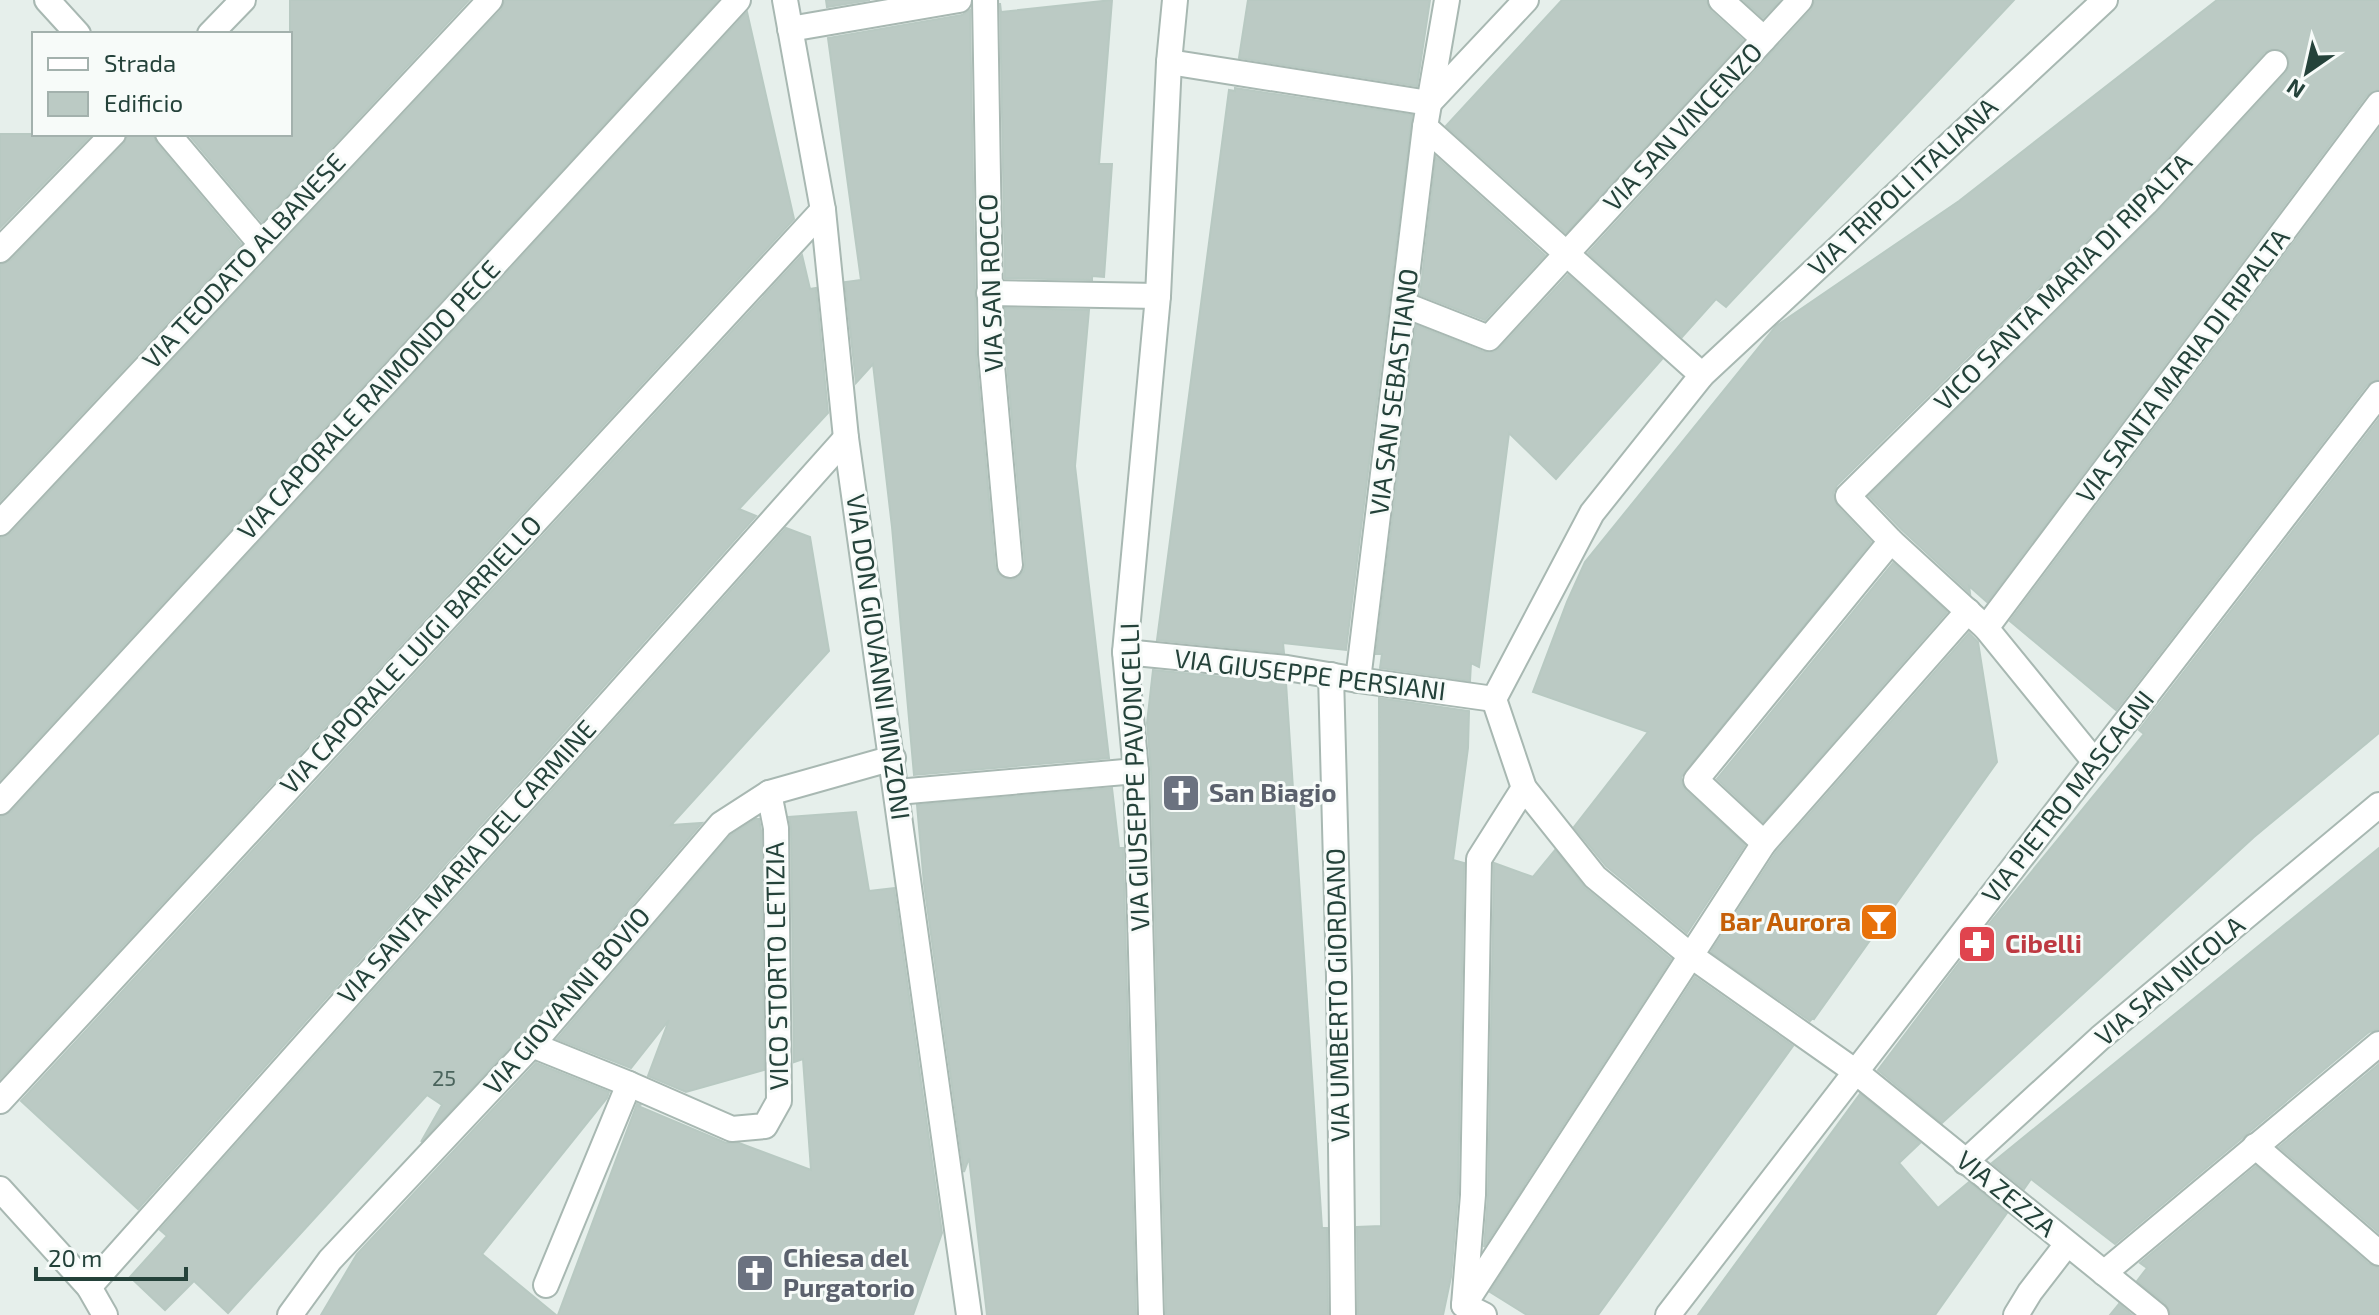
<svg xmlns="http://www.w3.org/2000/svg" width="2379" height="1315" font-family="'Exo 2',sans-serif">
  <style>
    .building { fill: #bbcac4; stroke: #b8c9c2; stroke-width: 2 }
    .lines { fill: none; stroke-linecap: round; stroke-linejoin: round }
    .minor-casing { stroke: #a8b8b2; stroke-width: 28 }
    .tertiary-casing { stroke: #a8b8b2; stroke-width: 28 }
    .minor { stroke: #fff; stroke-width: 24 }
    .tertiary { stroke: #fff; stroke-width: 24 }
    .labels { text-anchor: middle; stroke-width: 6; stroke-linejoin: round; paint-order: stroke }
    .number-label { font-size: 22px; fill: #4a645c }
    .street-label { font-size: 26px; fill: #24423a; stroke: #f7fbf9 }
    .worship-label { font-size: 26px; font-weight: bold; fill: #5b616d; stroke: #f7fbf9; text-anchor: start }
    .food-label { font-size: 26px; font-weight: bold; fill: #c56008; stroke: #f7fbf9; text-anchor: end }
    .health-label { font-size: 26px; font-weight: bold; fill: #be3a42; stroke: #f7fbf9; text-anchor: start }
  </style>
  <rect width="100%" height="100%" fill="#e6efeb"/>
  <!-- building -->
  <g class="building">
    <polygon points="290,0 469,0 262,222 188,134 290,134"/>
    <polygon points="505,0 718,0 0,780 0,538 11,533 501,10"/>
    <polygon points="826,0 870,0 827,7"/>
    <polygon points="1112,0 1099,164 1112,164 1104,277 1092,276 1092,280 1005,278 1000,3 1001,12"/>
    <polygon points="1248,0 1430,0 1417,86 1239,58"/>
    <polygon points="1562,0 1706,0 1711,11 1743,40 1566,233 1446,126"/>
    <polygon points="1743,0 1780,0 1763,18"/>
    <polygon points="1815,0 2014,0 1726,307 1716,299 1682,337 1588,253 1811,10"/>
    <polygon points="2217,0 2379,0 2379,89 2367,95 1987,602 1969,586 1970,593 1902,530 1869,496 2157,213 2286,73 2289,67 2289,59 2285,52 2271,49 2264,53 2135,193 1837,485 1833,493 1837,506 1871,542 1681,777 1682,784 1686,791 1745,845 1687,933 1606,866 1574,827 1648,732 1533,692 1567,602 1585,562 1776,326 1959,201"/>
    <polygon points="970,10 976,354 995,566 998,574 1011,580 1019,577 1024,571 1025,564 1006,353 1005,308 1089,310 1075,466 1109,758 914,775 892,527 873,364 856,383 845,282 861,280 828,38 962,15"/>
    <polygon points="747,12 794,219 0,1079 0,817 11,812"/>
    <polygon points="1235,88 1412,115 1346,650 1283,643 1284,653 1157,640 1229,90 1235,91"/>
    <polygon points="2379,129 2379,379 2367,385 2116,710 2010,621"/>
    <polygon points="0,134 92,134 0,228"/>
    <polygon points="128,134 153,134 157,144 241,244 0,501 0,265 11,260 124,144"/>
    <polygon points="1436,157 1545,255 1485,320 1420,295"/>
    <polygon points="802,255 810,289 816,288 828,413 739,509 756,516 138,1209 21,1101"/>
    <polygon points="1568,275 1662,359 1556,479 1509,433 1479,667 1471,663 1470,681 1380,668 1382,654 1376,654 1416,325 1484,352 1493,352 1500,348"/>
    <polygon points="2379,419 2379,733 2254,837 1942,1123 1878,1070 1984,930 2144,734 2139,730"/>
    <polygon points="786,528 810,537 829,651 671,825 702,823 521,1035 421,1142 442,1105 427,1095 228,1313 194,1281 165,1310 130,1277 167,1236 160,1230"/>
    <polygon points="1893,563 1947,612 1763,822 1717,779"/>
    <polygon points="1969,633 1978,642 1997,762 1814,1019 1813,1018 1810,1021 1711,952 1776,852"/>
    <polygon points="1153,670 1286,683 1322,1228 1327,1228 1328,1315 1166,1315 1151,770 1147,723"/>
    <polygon points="1379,698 1469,711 1468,748 1453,860 1464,863 1458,1194 1451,1277 1443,1315 1358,1315 1357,1227 1381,1226"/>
    <polygon points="1112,788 1119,848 1123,848 1136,1315 987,1315 969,1158 964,1172 924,884 917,805"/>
    <polygon points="856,812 869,891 894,888 942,1233 913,1315 558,1315 637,1104 640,1105 638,1106 726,1143 739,1143 811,1170 803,1059 794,1062 791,828 789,817"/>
    <polygon points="756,819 759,819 761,830 764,1070 686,1092 648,1076 669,1020 631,1068 557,1039 731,835"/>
    <polygon points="2379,848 2379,1029 2369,1032 2115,1244 2031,1179 2024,1189 1992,1163"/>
    <polygon points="1555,850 1585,888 1671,959 1484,1247 1488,1195 1494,863 1533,877"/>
    <polygon points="1695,977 1793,1046 1598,1315 1527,1315 1490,1292"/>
    <polygon points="536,1063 609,1092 607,1098 482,1254 556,1315 321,1315 357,1254"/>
    <polygon points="2379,1064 2379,1233 2279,1147"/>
    <polygon points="1860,1094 1920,1143 1899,1163 1938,1208 1969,1182 2007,1213 1935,1315 1698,1315"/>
    <polygon points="2256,1166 2369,1264 2379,1268 2379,1315 2171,1315 2165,1303 2137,1281 2147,1268 2140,1263"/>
    <polygon points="2119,1304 2132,1315 2110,1315"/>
  </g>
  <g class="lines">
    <!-- minor casing -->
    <g class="minor-casing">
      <g id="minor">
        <polyline points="47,0 78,34"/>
        <polyline points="785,0 823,210 846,438 969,1315"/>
        <polyline points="985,0 991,354 1010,565"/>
        <polyline points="1721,0 1764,39"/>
        <polyline points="2105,0 1702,375 1592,513 1494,699 1524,788 1595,877 1690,955 1856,1072 2156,1315"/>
        <polyline points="790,29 959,0"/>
        <polyline points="210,34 243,0"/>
        <polyline points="1169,62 1429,103"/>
        <polyline points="1429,103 1526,0"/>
        <polyline points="1425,127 1702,375"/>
        <polyline points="168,134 260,243"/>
        <polyline points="0,250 113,134"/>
        <polyline points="989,293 1158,296"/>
        <polyline points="1405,305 1489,338 1800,0"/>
        <polyline points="0,523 490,0"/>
        <polyline points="1986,628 2379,104"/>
        <polyline points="1125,652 1287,668 1358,680 1494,699"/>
        <polyline points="1331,675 1339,977 1343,1315"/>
        <polyline points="1358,680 1425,127 1447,0"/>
        <polyline points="2095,762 1986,628 1891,541 1848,496 2146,203 2275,63"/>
        <polyline points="897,792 1136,771"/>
        <polyline points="0,802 738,0"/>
        <polyline points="1764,843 1696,780 1891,541"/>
        <polyline points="532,1045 629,1084 732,1129 765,1126 779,1101 776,828 769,793"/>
        <polyline points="0,1101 823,210"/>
        <polyline points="2255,1146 2379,1253"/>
        <polyline points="1965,1162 2100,1038 2379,805"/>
        <polyline points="2104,1273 2379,1044"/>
        <polyline points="546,1285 629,1084"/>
        <polyline points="89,1287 846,438"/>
        <polyline points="1464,1305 1764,843 1968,611"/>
        <polyline points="290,1315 330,1260 532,1045 721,824 769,793 893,758"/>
        <polyline points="1151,1315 1136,771 1125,652 1158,296 1169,62 1175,0"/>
        <polyline points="1484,1315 1464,1305 1473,1195 1479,859 1524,788"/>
        <polyline points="2016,1315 2030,1292 2067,1244"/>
      </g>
    </g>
    <!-- tertiary casing -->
    <g class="tertiary-casing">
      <g id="tertiary">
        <polyline points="0,1189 89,1287 105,1315"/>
        <polyline points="1668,1315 2379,394"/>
      </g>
    </g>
    <!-- minor -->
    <use href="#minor" class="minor"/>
    <!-- tertiary -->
    <use href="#tertiary" class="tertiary"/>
  </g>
  <!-- icons -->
  <defs>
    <g id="church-square" transform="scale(2)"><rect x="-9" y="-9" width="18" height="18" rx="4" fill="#6b7280" stroke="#f7fbf9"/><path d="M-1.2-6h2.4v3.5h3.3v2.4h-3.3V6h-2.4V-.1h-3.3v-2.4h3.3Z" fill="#fff"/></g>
    <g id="bar-square" transform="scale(2)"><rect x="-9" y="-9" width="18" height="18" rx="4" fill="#e8710a" stroke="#f7fbf9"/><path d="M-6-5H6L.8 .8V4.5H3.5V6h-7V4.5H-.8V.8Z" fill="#fff"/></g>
    <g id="pharmacy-square" transform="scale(2)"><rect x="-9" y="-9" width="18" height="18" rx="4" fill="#e0444e" stroke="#f7fbf9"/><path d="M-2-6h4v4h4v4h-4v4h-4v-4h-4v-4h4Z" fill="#fff"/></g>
  </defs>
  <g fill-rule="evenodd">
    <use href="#church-square" x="1181" y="793"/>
    <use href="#bar-square" x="1879" y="922"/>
    <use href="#pharmacy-square" x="1977" y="944"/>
    <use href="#church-square" x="755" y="1273"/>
  </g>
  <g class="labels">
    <!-- number labels -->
    <g class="number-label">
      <text x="444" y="1086">25</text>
    </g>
    <!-- street labels -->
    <g class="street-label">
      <text transform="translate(1683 127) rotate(-47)" y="9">VIA SAN VINCENZO</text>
      <text transform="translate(1903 187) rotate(-43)" y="9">VIA TRIPOLI ITALIANA</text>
      <text transform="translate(244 261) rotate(-47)" y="9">VIA TEODATO ALBANESE</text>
      <text transform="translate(2063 282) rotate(-45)" y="9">VICO SANTA MARIA DI RIPALTA</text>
      <text transform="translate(991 283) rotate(-92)" y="9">VIA SAN ROCCO</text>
      <text transform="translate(2183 366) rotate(-53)" y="9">VIA SANTA MARIA DI RIPALTA</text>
      <text transform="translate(1394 392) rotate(-83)" y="9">VIA SAN SEBASTIANO</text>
      <text transform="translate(369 400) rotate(-47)" y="9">VIA CAPORALE RAIMONDO PECE</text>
      <text transform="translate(411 655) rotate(-47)" y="9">VIA CAPORALE LUIGI BARRIELLO</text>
      <text transform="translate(878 657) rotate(82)" y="9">VIA DON GIOVANNI MINZONI</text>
      <text transform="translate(1310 675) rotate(7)" y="9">VIA GIUSEPPE PERSIANI</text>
      <text transform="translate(1135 777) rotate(-92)" y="9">VIA GIUSEPPE PAVONCELLI</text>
      <text transform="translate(2068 797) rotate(-52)" y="9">VIA PIETRO MASCAGNI</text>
      <text transform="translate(467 862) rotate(-48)" y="9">VIA SANTA MARIA DEL CARMINE</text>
      <text transform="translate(777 966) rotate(-91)" y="9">VICO STORTO LETIZIA</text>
      <text transform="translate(2170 981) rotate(-40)" y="9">VIA SAN NICOLA</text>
      <text transform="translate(1338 995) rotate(-91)" y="9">VIA UMBERTO GIORDANO</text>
      <text transform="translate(567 1001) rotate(-49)" y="9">VIA GIOVANNI BOVIO</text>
      <text transform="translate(2006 1194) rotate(39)" y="9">VIA ZEZZA</text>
    </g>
    <!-- worship labels -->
    <g class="worship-label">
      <text x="1209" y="802">San Biagio</text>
      <text x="783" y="1267">Chiesa del<tspan x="783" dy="30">Purgatorio</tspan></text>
    </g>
    <!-- food labels -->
    <g class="food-label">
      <text x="1851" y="931">Bar Aurora</text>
    </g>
    <!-- health labels -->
    <g class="health-label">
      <text x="2005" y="953">Cibelli</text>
    </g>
  </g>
  <!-- legend -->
  <rect x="32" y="32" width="260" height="104" fill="#f7fbf9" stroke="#a3b1ad" stroke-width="2"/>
  <rect x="48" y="58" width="40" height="12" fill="#ffffff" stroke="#a3b1ad" stroke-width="2"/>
  <text x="104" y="72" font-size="24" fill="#24423a">Strada</text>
  <rect x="48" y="92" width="40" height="24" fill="#bbcac4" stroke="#a3b1ad" stroke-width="2"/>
  <text x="104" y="112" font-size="24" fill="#24423a">Edificio</text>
  <!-- north arrow -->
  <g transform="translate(2307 72) rotate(214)" stroke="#f7fbf9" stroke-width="6" paint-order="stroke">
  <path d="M0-6L14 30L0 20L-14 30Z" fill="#24423a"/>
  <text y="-12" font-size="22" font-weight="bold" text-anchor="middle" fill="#24423a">N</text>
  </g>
  <!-- scale -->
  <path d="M36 1267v12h150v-12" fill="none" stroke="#24423a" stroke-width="4"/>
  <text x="48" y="1267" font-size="24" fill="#24423a" stroke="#f7fbf9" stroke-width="6" paint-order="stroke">20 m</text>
</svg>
